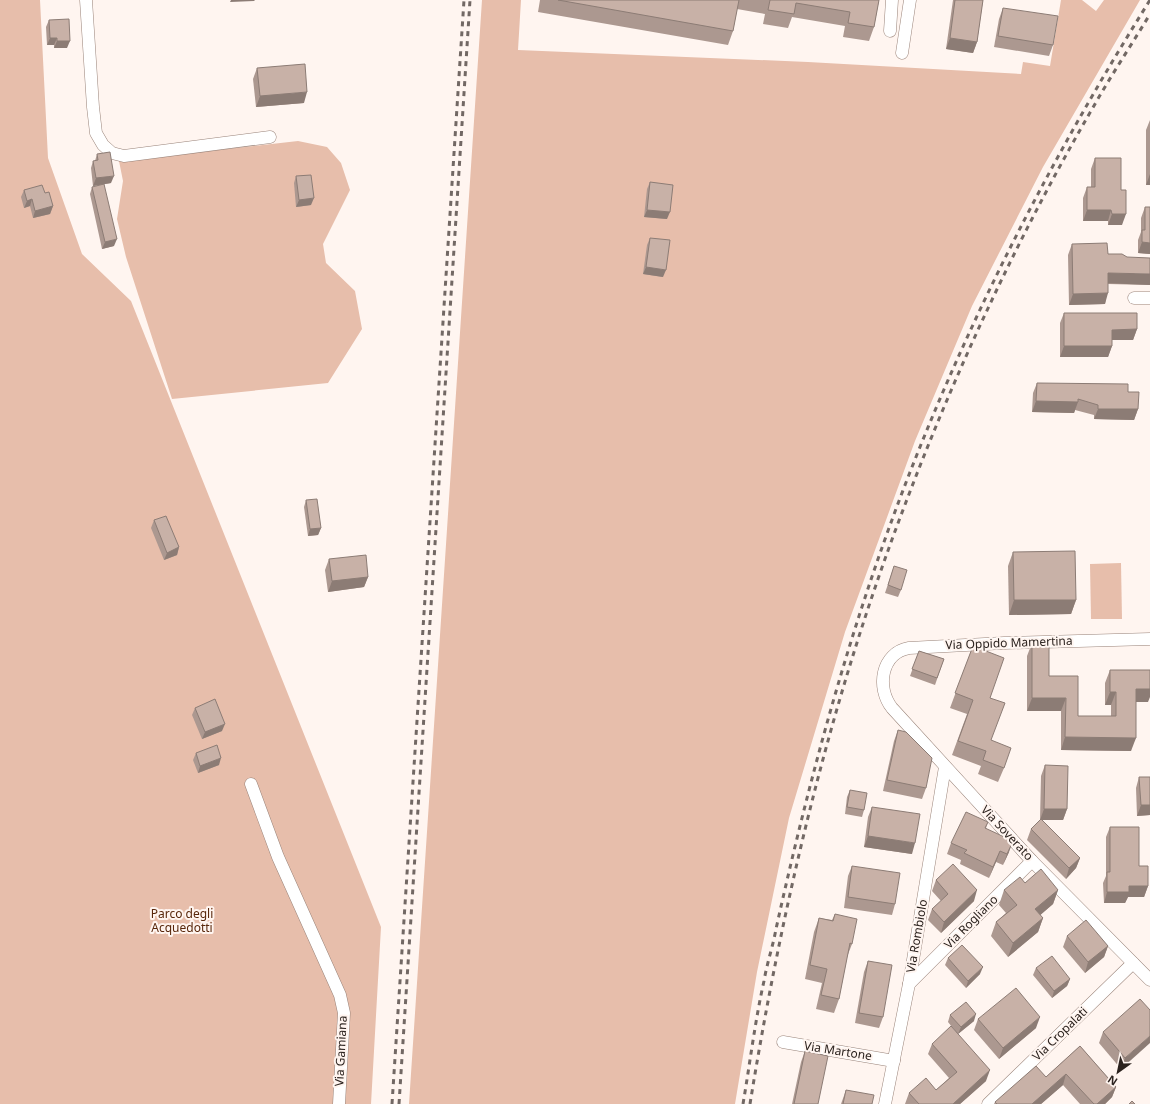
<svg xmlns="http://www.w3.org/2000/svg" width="1150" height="1104" font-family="'Noto Sans',sans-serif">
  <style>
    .green { fill: #e7beab }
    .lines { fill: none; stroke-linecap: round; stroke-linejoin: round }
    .minor-casing { stroke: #998379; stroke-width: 13 }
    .minor { stroke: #fff; stroke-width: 12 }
    .rail { stroke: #726864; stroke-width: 3; stroke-dasharray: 5 5; stroke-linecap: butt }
    .wall { fill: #ac9890 }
    .shaded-wall { fill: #8c7c75 }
    .building { fill: #c8b1a7; stroke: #8c7c75 }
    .labels { text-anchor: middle; stroke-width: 4; stroke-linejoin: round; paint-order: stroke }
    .street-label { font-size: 12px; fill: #2b221e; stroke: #fff5f0 }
    .park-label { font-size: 12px; fill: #59270b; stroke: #fff5f0 }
  </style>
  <rect width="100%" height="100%" fill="#fff5f0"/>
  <!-- green -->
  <g class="green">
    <polygon points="0,0 40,0 48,158 82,254 131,301 381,927 371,1104 0,1104"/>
    <polygon points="482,0 521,0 518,50 808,62 1021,74 1023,62 1050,66 1061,0 1082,0 1096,11 1104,0 1140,0 1043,167 972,306 915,441 845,632 789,818 757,972 735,1104 409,1104"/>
    <polygon points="298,141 327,147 341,163 350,190 323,244 326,263 355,291 362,329 328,383 172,399 126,257 117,219 123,181 119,161"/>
    <polygon points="1121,563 1122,619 1091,619 1090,564"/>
  </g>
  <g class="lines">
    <!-- minor casing -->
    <g class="minor-casing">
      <g id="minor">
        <polyline points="86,0 93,107 96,133 103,145 112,153 124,156 270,137"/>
        <polyline points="890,31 892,0"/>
        <polyline points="902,53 910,0"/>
        <polyline points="1134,298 1150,298"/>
        <path d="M1150,639l-146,4 -95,5c-28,5 -33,40 -17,60l140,153 118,119"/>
        <polyline points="251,784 278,857 340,995 344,1013 339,1104"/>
        <polyline points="909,984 1032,861"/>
        <polyline points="783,1042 894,1061"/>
        <polyline points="885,1104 909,984 945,767"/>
        <polyline points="988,1104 1133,963"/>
      </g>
    </g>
    <!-- minor -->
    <use href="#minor" class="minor"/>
    <!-- rail -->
    <g class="rail">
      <polyline points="392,1104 464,0"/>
      <polyline points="399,1104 470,0"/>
      <path d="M743,1104c7,-41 12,-83 21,-123 3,-18 9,-35 12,-52 30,-136 66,-271 113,-401 67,-185 157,-362 261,-528"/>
      <path d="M750,1104c33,-204 82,-409 156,-602 52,-137 115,-271 189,-398 17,-30 37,-60 55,-90"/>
    </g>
  </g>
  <!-- wall -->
  <g class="wall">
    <polygon points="540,0 879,0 874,27 869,41 843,37 845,26 792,17 788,28 763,24 765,14 737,9 733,31 728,45 538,12"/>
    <polygon points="953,0 983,0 977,42 973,53 946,49"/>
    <polygon points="1003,8 1053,45 1049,56 994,47 999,19"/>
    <polygon points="49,20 67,48 54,48 54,45 47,45 46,27"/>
    <polygon points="257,68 304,103 256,107 253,79"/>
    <polygon points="1150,120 1150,185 1146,185 1146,130"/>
    <polygon points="97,154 111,183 93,186 91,168 93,161 95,161"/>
    <polygon points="1095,158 1122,225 1108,225 1108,221 1083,221 1083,198 1087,187 1091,187 1091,169"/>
    <polygon points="296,176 311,205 296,207 294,183"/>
    <polygon points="650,182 667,219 644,217 647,189"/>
    <polygon points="92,187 114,246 102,249 90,194"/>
    <polygon points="24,190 45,193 53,206 50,214 33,218 30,206 24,208 21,197"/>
    <polygon points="1145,207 1150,254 1138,253 1138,240 1141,232 1141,218"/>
    <polygon points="650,238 663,277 643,274 647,245"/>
    <polygon points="1072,244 1108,254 1150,285 1108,284 1105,304 1069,305 1068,255"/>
    <polygon points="1064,313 1137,329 1133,340 1112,340 1112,346 1108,357 1060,357 1060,323"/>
    <polygon points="1037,383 1128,392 1138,409 1134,420 1094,419 1094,415 1075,410 1074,413 1032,412 1033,393"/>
    <polygon points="306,500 321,528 318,535 308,536 304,507"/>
    <polygon points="154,520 179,547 177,555 164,560 151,528"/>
    <polygon points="1013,552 1076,600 1071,614 1009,615 1008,566"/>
    <polygon points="329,559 368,577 364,587 328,592 325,570"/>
    <polygon points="894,566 901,590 898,597 885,593"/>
    <polygon points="1032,643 1049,676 1078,716 1111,716 1111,705 1105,705 1105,683 1110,670 1148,702 1136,702 1131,751 1061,750 1061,711 1027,711 1027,656"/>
    <polygon points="973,646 990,698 991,740 1004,768 998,782 978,774 981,766 952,755 967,714 950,708"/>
    <polygon points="919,651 944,659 935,685 910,676"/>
    <polygon points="195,708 222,731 202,739 192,715"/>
    <polygon points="898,730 926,788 922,799 883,791 894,741"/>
    <polygon points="196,753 219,765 198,773 193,760"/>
    <polygon points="1045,765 1067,809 1063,820 1042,820 1080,858 1076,868 1066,879 1027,840 1031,829 1040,820 1041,776"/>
    <polygon points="1139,777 1150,777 1150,815 1137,816 1136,788"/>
    <polygon points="850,790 864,810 862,817 845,814 847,797"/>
    <polygon points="872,807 912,854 864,847 868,817"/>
    <polygon points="988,822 986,828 1009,852 1003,865 996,862 989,878 960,864 961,860 947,854 951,843"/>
    <polygon points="1110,827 1139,866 1148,886 1144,897 1128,897 1125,903 1104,903 1103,883 1106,876 1106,837"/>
    <polygon points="852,866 895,904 892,915 844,908 848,876"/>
    <polygon points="936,880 974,901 941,933 928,920 932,909 941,901 932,891"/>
    <polygon points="1025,883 1058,890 1053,904 1040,915 1043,918 1038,932 1008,957 991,936 996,922 1006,913 999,905 1004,890"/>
    <polygon points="835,914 852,944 847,957 839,999 834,1013 816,1009 822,983 805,979 814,932 819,918 832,920"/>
    <polygon points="1067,936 1108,946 1104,957 1085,973 1063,947"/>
    <polygon points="948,958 980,974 966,988 945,965"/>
    <polygon points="868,961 883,1017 879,1028 855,1023 864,972"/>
    <polygon points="1036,968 1070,979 1067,986 1052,998 1033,975"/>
    <polygon points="1150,1010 1121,1069 1099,1043 1103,1032"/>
    <polygon points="950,1015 974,1021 958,1034 986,1081 960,1104 905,1104 909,1093 936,1090 949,1078 928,1054 932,1044 956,1032 948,1022"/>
    <polygon points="978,1019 1036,1028 999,1059 974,1030"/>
    <polygon points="1080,1046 1116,1087 1112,1097 1105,1104 1080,1104 1063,1085 1041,1104 994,1104 995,1102 1046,1077"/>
    <polygon points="805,1051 818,1104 792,1104 801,1062"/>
    <polygon points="846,1090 872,1104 841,1104"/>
  </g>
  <!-- shaded-wall -->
  <g class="shaded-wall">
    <polygon points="231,0 255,0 254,1 230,2"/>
    <polygon points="50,38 57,38 54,45 47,45"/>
    <polygon points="950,38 977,42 973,53 946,49"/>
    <polygon points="57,41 70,41 67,48 54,48"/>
    <polygon points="307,92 304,103 256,107 260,96"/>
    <polygon points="1150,174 1150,185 1146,185"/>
    <polygon points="114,176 111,183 93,186 96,178"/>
    <polygon points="314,198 311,205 296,207 299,200"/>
    <polygon points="32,199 30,206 24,208 27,201"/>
    <polygon points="53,206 50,214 33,218 35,211"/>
    <polygon points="647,210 670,212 667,219 644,217"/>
    <polygon points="1087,210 1111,210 1108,221 1083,221"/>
    <polygon points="1112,214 1126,214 1122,225 1108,225"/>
    <polygon points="117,239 114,246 102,249 105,242"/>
    <polygon points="1142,242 1150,243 1150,254 1138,253"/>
    <polygon points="646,267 666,270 663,277 643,274"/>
    <polygon points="1108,273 1150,274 1150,285 1104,283"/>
    <polygon points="1108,293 1105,304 1069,305 1073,294"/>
    <polygon points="1137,329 1133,340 1108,340 1112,330"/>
    <polygon points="1064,346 1112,346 1108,357 1060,357"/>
    <polygon points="1036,401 1078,402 1074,413 1032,412"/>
    <polygon points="1098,409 1138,409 1134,420 1094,419"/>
    <polygon points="321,528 318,535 308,536 310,529"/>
    <polygon points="179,547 177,555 164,560 167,553"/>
    <polygon points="368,577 364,587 328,592 332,581"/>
    <polygon points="1014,600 1076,600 1071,614 1009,615"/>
    <polygon points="1136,689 1150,689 1150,697 1148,702 1131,702"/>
    <polygon points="1110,692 1116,692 1111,705 1105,705"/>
    <polygon points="1032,698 1066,698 1061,711 1027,711"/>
    <polygon points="225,724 222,731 202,739 205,732"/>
    <polygon points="1065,737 1136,738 1131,751 1061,750"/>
    <polygon points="221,758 219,765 198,773 200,766"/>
    <polygon points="1141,805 1150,805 1150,815 1137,816"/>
    <polygon points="1044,809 1067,809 1063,820 1040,820"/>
    <polygon points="868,836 915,843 912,854 864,847"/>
    <polygon points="1013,841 1009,852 1003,865 1007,854"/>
    <polygon points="1000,851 996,862 989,878 993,867"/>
    <polygon points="1080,858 1076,868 1066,879 1069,868"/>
    <polygon points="1129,886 1148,886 1144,897 1128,897 1125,903 1104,903 1107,892"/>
    <polygon points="977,890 974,901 941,933 944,922"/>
    <polygon points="1058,890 1053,904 1030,924 1035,909"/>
    <polygon points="1043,918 1038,932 1008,957 1013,943"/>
    <polygon points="1108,946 1104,957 1085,973 1088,962"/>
    <polygon points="983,967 980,974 966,988 968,981"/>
    <polygon points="1070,979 1067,986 1052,998 1054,991"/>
    <polygon points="976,1014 974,1021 958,1034 961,1027"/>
    <polygon points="1040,1017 1036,1028 999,1059 1003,1048"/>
    <polygon points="1150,1036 1150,1043 1121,1069 1125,1058"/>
    <polygon points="990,1070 986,1081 960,1104 953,1104"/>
    <polygon points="1066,1074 1063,1085 1041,1104 1032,1104"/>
    <polygon points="1116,1087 1112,1097 1105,1104 1097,1104"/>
  </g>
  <!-- building -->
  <g class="building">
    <polygon points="558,0 739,0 733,31"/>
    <polygon points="770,0 879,0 874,27 848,23 850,12 796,3 794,14 768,10"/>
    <polygon points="955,0 983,0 977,42 950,38"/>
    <polygon points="1003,8 1058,16 1053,45 998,36"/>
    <polygon points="69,19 70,41 57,41 57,38 50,38 49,20"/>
    <polygon points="305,64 307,92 260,96 257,68"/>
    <polygon points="110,152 114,176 96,178 93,161 98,160 97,154"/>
    <polygon points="1095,158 1121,158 1121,190 1126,190 1126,214 1112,214 1111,210 1087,210 1087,187 1095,187"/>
    <polygon points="311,175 314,198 299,200 296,176"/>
    <polygon points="650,182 673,185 670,212 647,210"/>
    <polygon points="104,184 117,239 105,242 92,187"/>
    <polygon points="42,185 45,193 49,192 53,206 35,211 32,199 27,201 24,190"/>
    <polygon points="1145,207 1150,207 1150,243 1142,242 1142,230 1145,230"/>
    <polygon points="650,238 670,240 666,270 646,267"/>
    <polygon points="1107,243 1108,254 1122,254 1127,257 1150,258 1150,274 1108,273 1108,293 1073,294 1072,244"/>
    <polygon points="1064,313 1137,313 1137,329 1112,330 1112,346 1064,346"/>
    <polygon points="1037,383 1128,384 1128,392 1139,392 1138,409 1098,409 1098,405 1078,399 1078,402 1036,401"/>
    <polygon points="317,499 321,528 310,529 306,500"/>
    <polygon points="166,516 179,547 167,553 154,520"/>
    <polygon points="1075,551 1076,600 1014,600 1013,552"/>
    <polygon points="366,555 368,577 332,581 329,559"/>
    <polygon points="894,566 907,570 901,590 888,585"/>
    <polygon points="1032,643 1049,643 1049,676 1078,676 1078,716 1116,716 1116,692 1110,692 1110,670 1150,670 1150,689 1136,689 1136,738 1065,737 1066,698 1032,698"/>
    <polygon points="973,646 1004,658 990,698 1005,703 991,740 1011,748 1004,768 983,760 986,751 958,741 973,700 955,693"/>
    <polygon points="919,651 944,659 937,678 912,669"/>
    <polygon points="215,699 225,724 205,732 195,708"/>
    <polygon points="898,730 906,732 932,758 926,788 887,780"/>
    <polygon points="217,745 221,758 200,766 196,753"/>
    <polygon points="1045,765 1068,766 1067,809 1044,809"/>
    <polygon points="1139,777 1150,777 1150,805 1141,805"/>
    <polygon points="850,790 867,793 864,810 847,807"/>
    <polygon points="872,807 920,814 915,843 868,836"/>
    <polygon points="966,812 988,822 985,828 1013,841 1007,854 1000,851 993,867 964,853 967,850 951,843"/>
    <polygon points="1041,819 1080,858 1069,868 1031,829"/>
    <polygon points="1110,827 1139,827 1139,866 1148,866 1148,886 1129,886 1129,892 1107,892 1107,872 1110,872"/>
    <polygon points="953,864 977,890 944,922 932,909 948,894 936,880"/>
    <polygon points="852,866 900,873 895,904 848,897"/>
    <polygon points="1041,869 1058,890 1035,909 1043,918 1013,943 996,922 1017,905 1004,890 1020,877 1025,883"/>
    <polygon points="835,914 857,919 852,944 850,943 839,999 821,995 827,969 810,965 819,918 833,921"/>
    <polygon points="1086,920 1108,946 1088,962 1067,936"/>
    <polygon points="962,945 983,967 968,981 948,958"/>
    <polygon points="1052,956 1070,979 1054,991 1036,968"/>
    <polygon points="868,961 892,965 883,1017 859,1013"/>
    <polygon points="1016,988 1040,1017 1003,1048 978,1019"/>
    <polygon points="1140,999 1150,1010 1150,1036 1125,1058 1103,1032"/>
    <polygon points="966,1002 976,1014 961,1027 950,1015"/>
    <polygon points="951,1026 990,1070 953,1104 919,1104 909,1093 926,1078 936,1090 957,1072 932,1044"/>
    <polygon points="1080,1046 1116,1087 1097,1104 1094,1104 1066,1074 1032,1104 997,1104 995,1102 1036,1066 1046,1077"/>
    <polygon points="805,1051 828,1056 818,1104 794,1104"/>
    <polygon points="846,1090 874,1095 872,1104 843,1104"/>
    <polygon points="1132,1101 1135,1104 1129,1104"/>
  </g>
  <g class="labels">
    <!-- street labels -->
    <g class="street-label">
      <text transform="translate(1009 643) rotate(-2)" y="4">Via Oppido Mamertina</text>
      <text transform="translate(1007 833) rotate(47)" y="4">Via Soverato</text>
      <text transform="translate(971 922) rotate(-45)" y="4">Via Rogliano</text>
      <text transform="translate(917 936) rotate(-80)" y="4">Via Rombiolo</text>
      <text transform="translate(1060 1034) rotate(-44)" y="4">Via Cropalati</text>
      <text transform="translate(341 1051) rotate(-87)" y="4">Via Gamiana</text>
      <text transform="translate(838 1051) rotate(9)" y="4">Via Martone</text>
    </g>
    <!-- park labels -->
    <g class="park-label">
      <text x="182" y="918">Parco degli<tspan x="182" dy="14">Acquedotti</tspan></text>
    </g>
  </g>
  <!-- north arrow -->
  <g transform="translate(1118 1072) rotate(213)" stroke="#fff5f0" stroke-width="3" paint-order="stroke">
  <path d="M0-3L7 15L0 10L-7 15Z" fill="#2b221e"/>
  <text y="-6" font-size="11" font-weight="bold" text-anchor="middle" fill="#2b221e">N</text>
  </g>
</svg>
